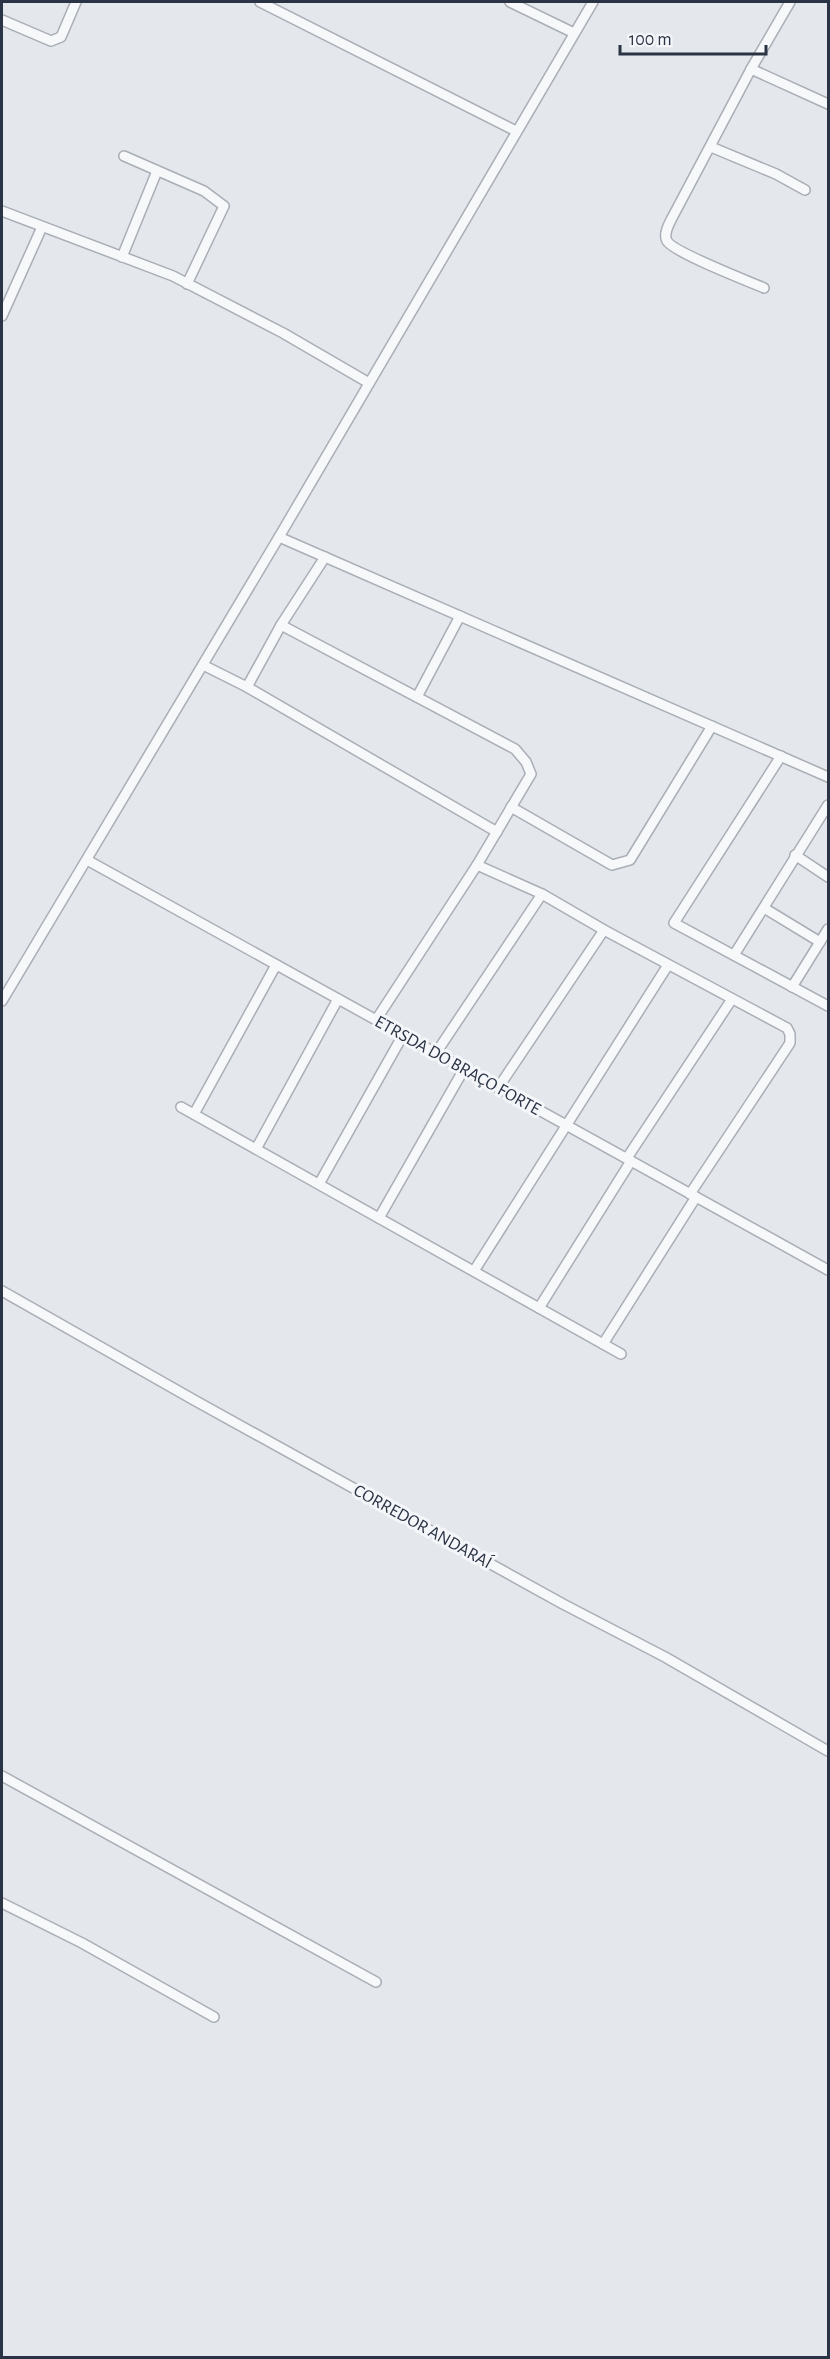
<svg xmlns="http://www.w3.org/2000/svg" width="830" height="2359" font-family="'Alegreya Sans',sans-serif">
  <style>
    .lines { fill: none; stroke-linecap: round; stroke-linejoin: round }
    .street-casing { stroke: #a9aeb7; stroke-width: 12 }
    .street { stroke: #f7f8fa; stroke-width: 9 }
    .labels { text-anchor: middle; stroke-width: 6; stroke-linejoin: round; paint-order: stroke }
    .street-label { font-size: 18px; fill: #2b3445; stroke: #f4f6f9 }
  </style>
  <rect width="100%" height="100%" fill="#e4e7ec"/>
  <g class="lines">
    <!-- street casing -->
    <g class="street-casing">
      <g id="street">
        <polyline points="260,2 516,131"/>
        <polyline points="510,2 574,33"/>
        <polyline points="2,20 51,41 61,37 76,2"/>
        <polyline points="751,69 828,104"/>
        <polyline points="711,147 776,174 805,190"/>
        <polyline points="124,156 204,191 224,206 187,284"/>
        <polyline points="2,211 173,276 283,333 369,383"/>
        <polyline points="122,257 157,171"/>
        <path d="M764,288c-16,-7 -91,-36 -97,-47 -4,-7 2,-17 5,-23l79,-149 39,-67"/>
        <polyline points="2,316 42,227"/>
        <polyline points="279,537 828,777"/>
        <polyline points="281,625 515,749 526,762 531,774 477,865"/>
        <polyline points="203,665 247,687 497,832"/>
        <polyline points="247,687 281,625 325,557"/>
        <polyline points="417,697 460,616"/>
        <polyline points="781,756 674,923 828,1006"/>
        <polyline points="511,807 612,865 630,860 712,726"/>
        <polyline points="795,855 828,877"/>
        <polyline points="87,860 828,1270"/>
        <polyline points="764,908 820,942"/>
        <polyline points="734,955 828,805"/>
        <polyline points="792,987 828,929"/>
        <polyline points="2,1001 279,537 593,2"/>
        <polyline points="376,1020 477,865 542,894 604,930 787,1028 790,1034 790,1043 690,1194"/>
        <polyline points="436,1053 542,894"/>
        <polyline points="498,1088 604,930"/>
        <polyline points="181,1107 621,1354"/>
        <polyline points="194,1114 276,965"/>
        <polyline points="256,1149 338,999"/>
        <polyline points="627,1158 732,999"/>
        <polyline points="319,1184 403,1035"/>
        <polyline points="379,1218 464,1069"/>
        <polyline points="474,1271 668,965"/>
        <polyline points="2,1291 194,1400 563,1604 665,1657 828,1751"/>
        <polyline points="539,1308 631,1161"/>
        <polyline points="603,1344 696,1197"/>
        <polyline points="2,1776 376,1982"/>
        <polyline points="2,1903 82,1943 214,2017"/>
      </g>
    </g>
    <!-- street -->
    <use href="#street" class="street"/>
  </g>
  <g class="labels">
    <!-- street labels -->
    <g class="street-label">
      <text transform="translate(458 1065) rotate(29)" y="6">ETRSDA DO BRAÇO FORTE</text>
      <text transform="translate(423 1526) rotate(29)" y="6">CORREDOR ANDARAÍ</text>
    </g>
  </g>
  <!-- border -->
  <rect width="830" height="2359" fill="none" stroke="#2b3445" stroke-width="6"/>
  <!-- scale -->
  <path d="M620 45v9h146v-9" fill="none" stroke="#2b3445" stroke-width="3"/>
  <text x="629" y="45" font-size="18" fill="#2b3445" stroke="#f4f6f9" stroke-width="4.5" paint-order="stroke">100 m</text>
</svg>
